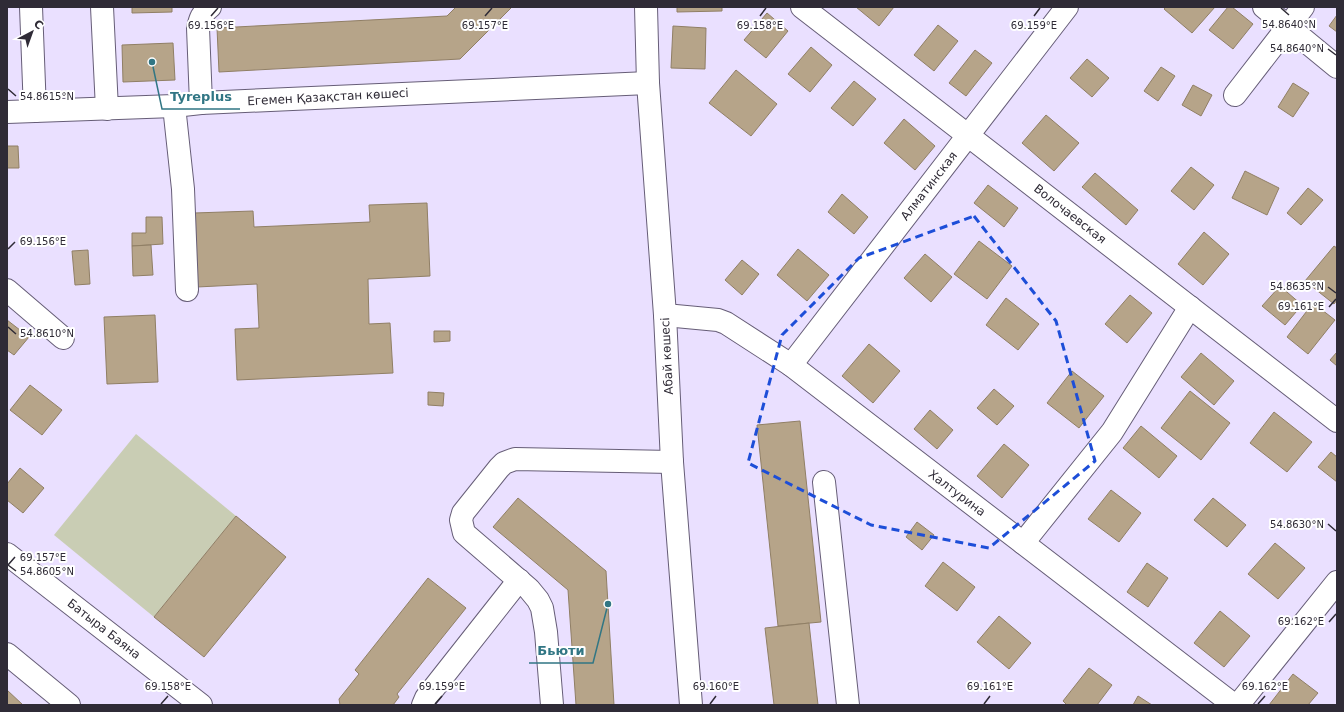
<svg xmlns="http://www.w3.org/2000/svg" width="1344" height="712" font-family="'DejaVu Sans',sans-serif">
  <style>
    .green { fill: #c9cdb4 }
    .building { fill: #b6a489; stroke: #907f65 }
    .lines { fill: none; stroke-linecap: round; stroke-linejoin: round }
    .minor-casing { stroke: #665d77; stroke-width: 24 }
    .minor { stroke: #fff; stroke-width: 22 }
    .marked { fill: none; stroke: #1d4ed8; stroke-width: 3; stroke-dasharray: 8 5; stroke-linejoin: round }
    .ticks { fill: none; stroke: #2f2b36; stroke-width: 1.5 }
    .labels { text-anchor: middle; stroke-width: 4; stroke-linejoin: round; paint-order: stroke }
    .street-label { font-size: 12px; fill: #2f2b36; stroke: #fff }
    .ticks-label { font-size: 10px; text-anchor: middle; fill: #2f2b36; stroke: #fff; stroke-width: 4; stroke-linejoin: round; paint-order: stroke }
    .leader { fill: none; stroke: #317684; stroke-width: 1.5 }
    .callout-dot { fill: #317684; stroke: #fff; stroke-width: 1.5 }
    .callout-label { font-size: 13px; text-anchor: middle; font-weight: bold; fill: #317684; stroke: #fff; stroke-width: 4; stroke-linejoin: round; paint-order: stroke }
  </style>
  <rect width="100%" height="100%" fill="#eae0ff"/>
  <!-- green -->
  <polygon class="green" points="136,434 236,516 154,617 54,535"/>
  <!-- building -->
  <g class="building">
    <polygon points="132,7 172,7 172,12 132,13"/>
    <polygon points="456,7 512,7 460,59 219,72 217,28 447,16"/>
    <polygon points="677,7 722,7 722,11 677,12"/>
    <polygon points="856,7 894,7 879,26"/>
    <polygon points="1166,7 1215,7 1192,33 1164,9"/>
    <polygon points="1228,7 1232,7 1253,24 1233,49 1209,30"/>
    <polygon points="767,13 788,31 766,58 744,40"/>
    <polygon points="1337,15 1337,32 1329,26"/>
    <polygon points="938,25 958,41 934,71 914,55"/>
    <polygon points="673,26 706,28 705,69 671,68"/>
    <polygon points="173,43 175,80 123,82 122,45"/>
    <polygon points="811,47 832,65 810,92 788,74"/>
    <polygon points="975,50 992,63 966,96 949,83"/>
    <polygon points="1087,59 1109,78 1092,97 1070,78"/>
    <polygon points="1161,67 1175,76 1158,101 1144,91"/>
    <polygon points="736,70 777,104 751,136 709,103"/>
    <polygon points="854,81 876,99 853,126 831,108"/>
    <polygon points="1293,83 1309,93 1293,117 1278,107"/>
    <polygon points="1193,85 1212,95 1201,116 1182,105"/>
    <polygon points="1046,115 1079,143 1054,171 1022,143"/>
    <polygon points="904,119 935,146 915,170 884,143"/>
    <polygon points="7,146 18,146 19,168 7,168"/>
    <polygon points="1191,167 1214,185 1194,210 1171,191"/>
    <polygon points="1245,171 1279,188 1267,215 1232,198"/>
    <polygon points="1095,173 1138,210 1126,225 1082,187"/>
    <polygon points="988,185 1018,208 1004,227 974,203"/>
    <polygon points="1308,188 1323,200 1301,225 1287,213"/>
    <polygon points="842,194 868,217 854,234 828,212"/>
    <polygon points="427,203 430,276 368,279 369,324 390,323 393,373 237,380 235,329 259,328 257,284 197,287 194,213 253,211 254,227 370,222 369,205"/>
    <polygon points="146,217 162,217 163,244 132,246 132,233 146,233"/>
    <polygon points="1204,232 1229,254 1203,285 1178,264"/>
    <polygon points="979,241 1012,266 987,299 954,274"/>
    <polygon points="151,245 153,275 133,276 132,246"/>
    <polygon points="1334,246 1337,248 1337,300 1334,304 1305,281"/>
    <polygon points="798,249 829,275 807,301 777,275"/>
    <polygon points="88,250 90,284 75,285 72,251"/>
    <polygon points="925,254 952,277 931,302 904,278"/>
    <polygon points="742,260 759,274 742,295 725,280"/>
    <polygon points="1280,286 1302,305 1285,325 1262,306"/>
    <polygon points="1130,295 1152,313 1127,343 1105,324"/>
    <polygon points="1006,298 1039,324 1018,350 986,325"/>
    <polygon points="1313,303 1335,320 1308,354 1287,337"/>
    <polygon points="155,315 158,382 107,384 104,317"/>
    <polygon points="7,320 29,337 14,355 7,350"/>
    <polygon points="434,331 450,331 450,341 434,342"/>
    <polygon points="869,344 900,371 873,403 842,376"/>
    <polygon points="1337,352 1337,366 1330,360"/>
    <polygon points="1201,353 1234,381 1214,405 1181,377"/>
    <polygon points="1072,371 1104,396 1079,428 1047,403"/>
    <polygon points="30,385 62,410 42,435 10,410"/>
    <polygon points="994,389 1014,406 997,425 977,408"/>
    <polygon points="1190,391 1230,423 1201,460 1161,428"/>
    <polygon points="428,392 444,393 443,406 428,405"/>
    <polygon points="930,410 953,430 937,449 914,429"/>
    <polygon points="1274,412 1312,442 1287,472 1250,443"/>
    <polygon points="800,421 821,622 778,626 757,425"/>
    <polygon points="1141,426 1177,456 1159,478 1123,448"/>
    <polygon points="1004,444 1029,465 1002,498 977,476"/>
    <polygon points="1331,452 1337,457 1337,482 1318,467"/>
    <polygon points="20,468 44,488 23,513 7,500 7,484"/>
    <polygon points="1111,490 1141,513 1119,542 1088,519"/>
    <polygon points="518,498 606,571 614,705 576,705 568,590 493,527"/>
    <polygon points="1213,498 1246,525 1227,547 1194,520"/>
    <polygon points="236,516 286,557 204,657 154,617"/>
    <polygon points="917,522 934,535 922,550 906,537"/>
    <polygon points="1275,543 1305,568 1278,599 1248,574"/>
    <polygon points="943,562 975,587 957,611 925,586"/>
    <polygon points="1147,563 1168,578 1148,607 1127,592"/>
    <polygon points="428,578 466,608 397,694 399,697 393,705 340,705 339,699 359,674 355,670"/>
    <polygon points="1220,611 1250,636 1224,667 1194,643"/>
    <polygon points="999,616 1031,643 1009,669 977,642"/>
    <polygon points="809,623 818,705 774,705 765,628"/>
    <polygon points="1089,668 1112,685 1097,705 1067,705 1063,701"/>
    <polygon points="1293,674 1318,693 1308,705 1269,705"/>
    <polygon points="7,690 23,705 7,705"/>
    <polygon points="1138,696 1152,705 1133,705"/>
  </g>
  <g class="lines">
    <!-- minor casing -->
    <g class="minor-casing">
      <g id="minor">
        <polyline points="31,7 35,111"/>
        <polyline points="102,7 107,109"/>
        <polyline points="646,7 648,83 665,315 672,462 691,705"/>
        <polyline points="802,7 1337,421"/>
        <polyline points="1264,7 1337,67"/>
        <polyline points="1235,95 1303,7"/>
        <path d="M201,103l-3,-75c2,-9 4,-15 12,-21"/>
        <polyline points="174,106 183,189 187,290"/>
        <polyline points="7,112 174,106 201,103 648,83"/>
        <polyline points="7,290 63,338"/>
        <polyline points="665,315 718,320 726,323 791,365 1234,705"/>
        <polyline points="791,365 1067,7"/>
        <polyline points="824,482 848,705"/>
        <polyline points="1023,543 1112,432 1190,307"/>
        <polyline points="7,554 201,705"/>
        <polyline points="7,654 69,705"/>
        <polyline points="423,705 426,698 519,580"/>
        <polyline points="552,705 546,632 542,608 538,600 529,589 464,533 461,520 463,513 499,468 504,463 515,459 672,462"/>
        <polyline points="1238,705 1337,582"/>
      </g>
    </g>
    <!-- minor -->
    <use href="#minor" class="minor"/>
  </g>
  <!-- marked area -->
  <path class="marked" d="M974,216l82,105 39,140 -106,87 -118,-23 -123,-62 34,-128 77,-77z"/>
  <!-- ticks -->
  <path class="ticks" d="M1281,8l8,7M211,16l7,-8M485,16l7,-8M760,16l6,-8M1034,16l6,-8M1328,49l8,6M8,89l8,7M8,249l7,-7M1328,287l8,6M1329,307l7,-8M8,327l8,7M1328,524l8,7M8,565l7,-8M8,565l8,6M1329,622l7,-8M161,704l7,-8M435,704l7,-8M710,704l6,-8M984,704l6,-8M1258,704l7,-8"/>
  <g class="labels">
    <!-- street labels -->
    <g class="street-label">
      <text transform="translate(328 97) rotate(-3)" y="4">Егемен Қазақстан көшесі</text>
      <text transform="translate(929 186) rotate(-52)" y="4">Алматинская</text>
      <text transform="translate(1070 214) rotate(38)" y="4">Волочаевская</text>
      <text transform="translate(667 356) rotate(-93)" y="4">Абай көшесі</text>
      <text transform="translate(957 493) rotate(37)" y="4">Халтурина</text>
      <text transform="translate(104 629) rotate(38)" y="4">Батыра Баяна</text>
    </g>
  </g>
  <g class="ticks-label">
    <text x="1289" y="28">54.8640°N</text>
    <text x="211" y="29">69.156°E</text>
    <text x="485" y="29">69.157°E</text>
    <text x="760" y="29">69.158°E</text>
    <text x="1034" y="29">69.159°E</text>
    <text x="1297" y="52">54.8640°N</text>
    <text x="47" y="100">54.8615°N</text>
    <text x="43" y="245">69.156°E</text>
    <text x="1297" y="290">54.8635°N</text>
    <text x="1301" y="310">69.161°E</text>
    <text x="47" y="337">54.8610°N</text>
    <text x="1297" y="528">54.8630°N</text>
    <text x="43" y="561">69.157°E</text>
    <text x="47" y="575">54.8605°N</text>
    <text x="1301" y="625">69.162°E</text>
    <text x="168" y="690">69.158°E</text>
    <text x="442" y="690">69.159°E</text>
    <text x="716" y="690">69.160°E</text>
    <text x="990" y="690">69.161°E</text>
    <text x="1265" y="690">69.162°E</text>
  </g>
  <!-- callouts -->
  <path class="leader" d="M152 62L162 109H240M608 604L593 663H529"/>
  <g class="callout-dot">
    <circle cx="152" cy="62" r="4"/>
    <circle cx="608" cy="604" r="4"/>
  </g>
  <g class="callout-label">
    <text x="201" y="101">Tyreplus</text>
    <text x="561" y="655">Бьюти</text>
  </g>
  <!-- border -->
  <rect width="1344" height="712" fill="none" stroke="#2f2b36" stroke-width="16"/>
  <!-- north arrow -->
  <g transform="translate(32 32) rotate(41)" stroke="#ffffff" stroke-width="3" paint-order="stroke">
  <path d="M0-3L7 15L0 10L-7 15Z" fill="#2f2b36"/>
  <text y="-6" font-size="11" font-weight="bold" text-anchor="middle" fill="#2f2b36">С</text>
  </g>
</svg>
